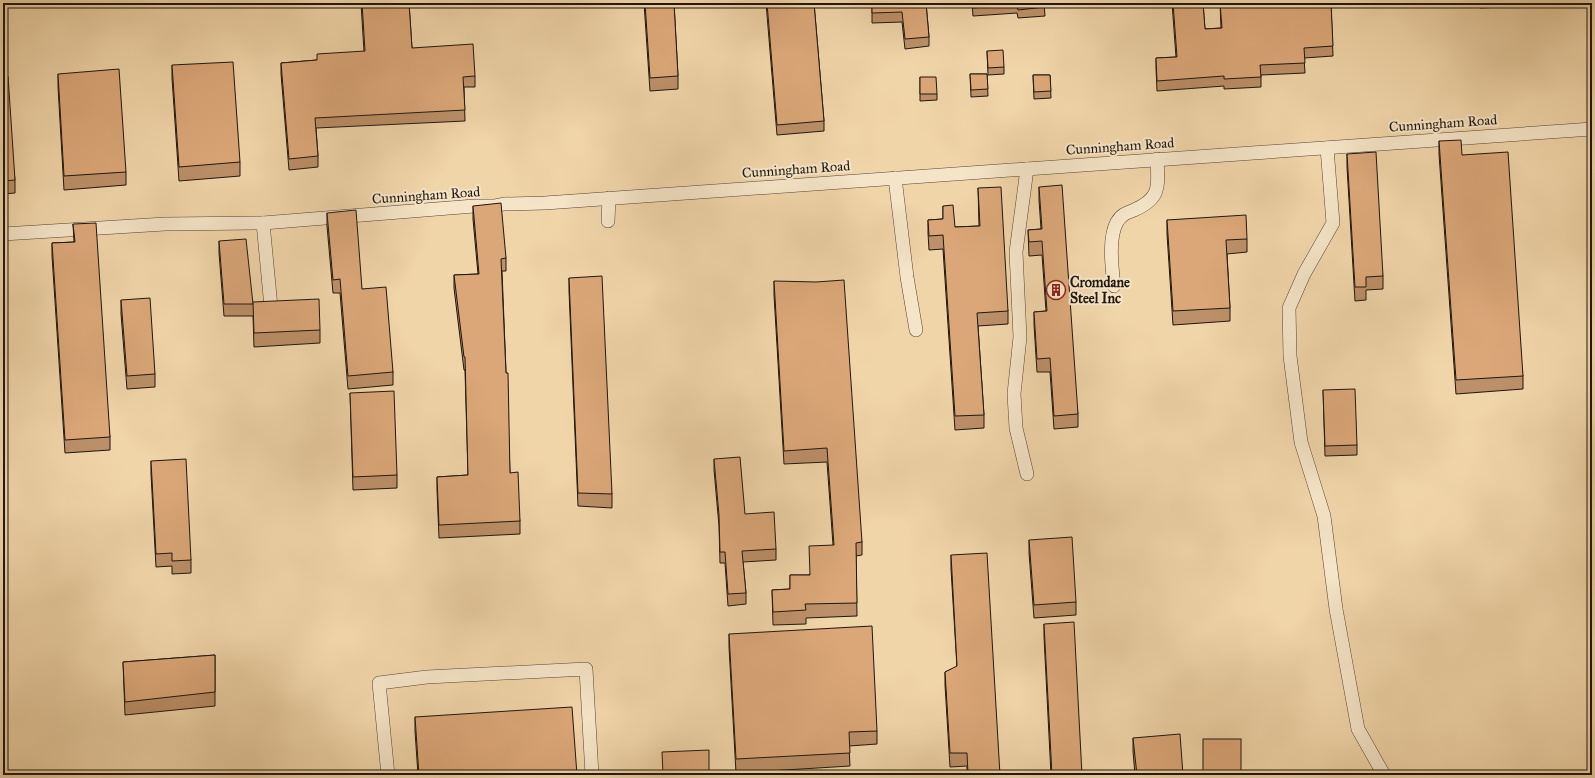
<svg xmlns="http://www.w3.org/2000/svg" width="1595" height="778" font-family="'IM FELL Great Primer',serif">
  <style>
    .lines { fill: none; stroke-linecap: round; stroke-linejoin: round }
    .minor-casing { stroke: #534634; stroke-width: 14 }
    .minor { stroke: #f5e4c7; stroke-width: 13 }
    .wall { fill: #bc9068; stroke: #1f160d }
    .building { fill: #dba779; stroke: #1f160d }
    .labels { text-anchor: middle; stroke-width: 4; stroke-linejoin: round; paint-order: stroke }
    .street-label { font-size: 14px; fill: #1f160d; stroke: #f5e4c7 }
    .poi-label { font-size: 14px; font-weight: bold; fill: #1f160d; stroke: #f5e4c7; text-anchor: start }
  </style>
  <rect width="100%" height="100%" fill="#f0d5a9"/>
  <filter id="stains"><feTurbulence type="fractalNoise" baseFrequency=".005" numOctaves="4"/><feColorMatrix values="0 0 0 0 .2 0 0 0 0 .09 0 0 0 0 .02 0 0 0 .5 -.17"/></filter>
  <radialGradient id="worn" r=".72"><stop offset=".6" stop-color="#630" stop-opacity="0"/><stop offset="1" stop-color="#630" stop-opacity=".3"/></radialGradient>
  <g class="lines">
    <!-- minor casing -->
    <g class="minor-casing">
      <g id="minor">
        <polyline points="1327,148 1333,223 1304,274 1289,308 1290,356 1301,442 1324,516 1336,609 1358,729 1384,775"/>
        <polyline points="895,178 907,277 916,330"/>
        <polyline points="608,221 609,198"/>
        <polyline points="263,223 271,307"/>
        <polyline points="3,234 165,224 263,223 474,206 494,206 504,204 545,203 1592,129"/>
        <path d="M1114,286c-2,-18 -6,-48 3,-64 4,-7 9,-9 17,-12 28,-12 24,-25 23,-51"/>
        <polyline points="1027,474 1016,428 1014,394 1020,337 1016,252 1027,169"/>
        <polyline points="388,775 379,683 427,677 586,669 592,775"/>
      </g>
    </g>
    <!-- minor -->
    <use href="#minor" class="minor"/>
  </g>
  <!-- wall -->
  <g class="wall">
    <polygon points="361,3 409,3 412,48 475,76 475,87 464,87 465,121 316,128 318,156 318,167 289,170 281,74 281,63 317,60 364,52"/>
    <polygon points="644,3 674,3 678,76 678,89 650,91"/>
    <polygon points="766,3 814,3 824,121 824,131 777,135"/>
    <polygon points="872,3 926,3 929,37 929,46 905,49 902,22 872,23"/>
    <polygon points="972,3 1044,3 1045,16 1018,18 1017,13 973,16"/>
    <polygon points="1172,3 1203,3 1205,29 1221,28 1220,3 1331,3 1333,56 1304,58 1305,73 1261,75 1261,87 1224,89 1224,86 1157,91 1156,68 1156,58 1176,57"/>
    <polygon points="1480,3 1502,3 1502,7 1480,8"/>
    <polygon points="987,51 1004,67 1004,74 988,75"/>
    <polygon points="172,65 240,162 240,176 179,181 172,78"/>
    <polygon points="58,74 126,172 126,185 64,190 58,87"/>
    <polygon points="970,74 987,74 988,96 971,97"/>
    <polygon points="1033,75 1050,75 1051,98 1034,99"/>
    <polygon points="3,77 15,180 15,193 3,194"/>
    <polygon points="920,77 937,94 937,100 920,101"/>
    <polygon points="1439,141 1462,155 1523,376 1523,389 1456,394 1439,154"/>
    <polygon points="1347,154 1383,276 1383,289 1366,290 1366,300 1355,301 1347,167"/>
    <polygon points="1039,187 1078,414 1078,427 1054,429 1050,372 1037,372 1034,325 1034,312 1046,311 1042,255 1029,256 1028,230 1041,229 1039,200"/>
    <polygon points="978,188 1008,311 1008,324 978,326 984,415 984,428 955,430 943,249 929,250 928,233 928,220 943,219 943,206 955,227 979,226"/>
    <polygon points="473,206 506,258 506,271 502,271 510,473 520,521 520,534 439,538 437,490 437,477 468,475 465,370 464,370 454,288 454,275 478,274 473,219"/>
    <polygon points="327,213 362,289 393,372 393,385 348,389 340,293 333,293 327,226"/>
    <polygon points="1167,220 1247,239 1247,252 1227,254 1230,308 1230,321 1173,325 1167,234"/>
    <polygon points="73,224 110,437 110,450 65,453 52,256 52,243 74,242"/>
    <polygon points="219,241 253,304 320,330 320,343 254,347 253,316 224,316 219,253"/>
    <polygon points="569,278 612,494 612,508 578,506 569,291"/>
    <polygon points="774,281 862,542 862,555 856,556 857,616 806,618 806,624 773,625 772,590 790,589 790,575 809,575 833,545 827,462 784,464 774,295"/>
    <polygon points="121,300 155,374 155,387 127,389 121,314"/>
    <polygon points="1323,390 1357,445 1357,455 1325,456"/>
    <polygon points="350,393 397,475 397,488 353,490"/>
    <polygon points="714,459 745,514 776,549 776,560 743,562 746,593 746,604 728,606 725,563 720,563 719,526 714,470"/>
    <polygon points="151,461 191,560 191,573 172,574 172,566 156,567 151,474"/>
    <polygon points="1029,540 1076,602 1076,615 1034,618 1029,553"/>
    <polygon points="951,555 1000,775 967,775 967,766 950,767 945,685 945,672 957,667 951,569"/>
    <polygon points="1044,624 1082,775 1051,775 1044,637"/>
    <polygon points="729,634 877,731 877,744 849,746 850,766 736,773 729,647"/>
    <polygon points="215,655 215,706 125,715 123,662"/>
    <polygon points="415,717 577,775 418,775 415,731"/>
    <polygon points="1133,738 1183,775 1135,775 1133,751"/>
  </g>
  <!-- building -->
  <g class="building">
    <polygon points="362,3 409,3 412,48 473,44 475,76 463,77 465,110 315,118 318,156 289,159 281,63 317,60 317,54 365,51"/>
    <polygon points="645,3 674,3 678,76 650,78"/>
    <polygon points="767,3 814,3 824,121 777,125"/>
    <polygon points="872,3 926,3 929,37 905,39 902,12 872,13"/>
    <polygon points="973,3 1044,3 1045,7 1018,10 1017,4 973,8"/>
    <polygon points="1173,3 1203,3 1205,29 1222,28 1220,3 1331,3 1333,46 1304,48 1305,63 1260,65 1261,77 1224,79 1224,76 1157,81 1156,58 1177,57"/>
    <polygon points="1003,50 1004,67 988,68 987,51"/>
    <polygon points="233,62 240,162 179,167 172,65"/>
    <polygon points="119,69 126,172 64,176 58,74"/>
    <polygon points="970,74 987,74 988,89 971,90"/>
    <polygon points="1033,75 1050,75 1051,91 1034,92"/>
    <polygon points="8,76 15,180 3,181 3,77"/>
    <polygon points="920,77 936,77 937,94 920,94"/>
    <polygon points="1461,140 1462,155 1508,152 1523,376 1456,380 1439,141"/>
    <polygon points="1376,152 1383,276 1366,277 1366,287 1355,287 1347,154"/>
    <polygon points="1062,185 1078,414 1054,416 1050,358 1037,359 1034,312 1047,311 1042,241 1029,242 1028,230 1042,229 1039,187"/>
    <polygon points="1001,187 1008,311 977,313 984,415 955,416 943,235 929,236 928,220 943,219 943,206 953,205 955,227 980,226 978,188"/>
    <polygon points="501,203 506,258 501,259 506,373 508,373 510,473 518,472 520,521 439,525 437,477 468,475 465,357 464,357 454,275 479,274 473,206"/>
    <polygon points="356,210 362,289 386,287 393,372 348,376 340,279 333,280 327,213"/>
    <polygon points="1246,215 1247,239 1226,240 1230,308 1173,311 1167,220"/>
    <polygon points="96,223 110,437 65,440 52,243 75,242 73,224"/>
    <polygon points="246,239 253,304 224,304 219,241"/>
    <polygon points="602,276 612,494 578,493 569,278"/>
    <polygon points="844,280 862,542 856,543 857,603 805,604 806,610 773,612 772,590 790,589 790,575 810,575 809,546 834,545 827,448 784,451 774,281 816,282"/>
    <polygon points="150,298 155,374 127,376 121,300"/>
    <polygon points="319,299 320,330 254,333 253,302"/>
    <polygon points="1355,389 1357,445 1325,446 1323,390"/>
    <polygon points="394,391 397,475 353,477 350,393"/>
    <polygon points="740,457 745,514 774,512 776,549 742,551 746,593 728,594 725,552 720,552 719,515 714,459"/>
    <polygon points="186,459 191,560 172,561 172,553 156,554 151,461"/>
    <polygon points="1072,537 1076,602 1034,605 1029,540"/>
    <polygon points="987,553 1000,775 968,775 967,753 950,753 945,672 957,666 951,555"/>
    <polygon points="1074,622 1082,775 1052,775 1044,624"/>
    <polygon points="872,626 877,731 849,732 850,753 736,759 729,634"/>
    <polygon points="215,655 215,692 125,702 123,662"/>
    <polygon points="572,707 577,775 419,775 415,717"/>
    <polygon points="1180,734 1183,775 1137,775 1133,738"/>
    <rect x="1203" y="739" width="38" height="36"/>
    <polygon points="709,750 709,775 663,775 662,752"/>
  </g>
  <!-- icons -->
  <defs>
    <g id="building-ring" transform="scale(1)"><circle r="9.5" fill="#f5e4c7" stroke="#8f2418" stroke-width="1.5"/><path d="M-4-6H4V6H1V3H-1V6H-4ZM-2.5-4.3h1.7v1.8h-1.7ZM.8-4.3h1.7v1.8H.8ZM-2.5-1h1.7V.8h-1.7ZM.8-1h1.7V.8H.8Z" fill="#8f2418"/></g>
  </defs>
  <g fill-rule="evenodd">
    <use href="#building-ring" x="1056" y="290"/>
  </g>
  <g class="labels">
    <!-- street labels -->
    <g class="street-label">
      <text transform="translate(1443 123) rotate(-4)" y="5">Cunningham Road</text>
      <text transform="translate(1120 146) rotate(-4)" y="5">Cunningham Road</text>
      <text transform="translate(796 169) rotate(-4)" y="5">Cunningham Road</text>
      <text transform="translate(426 195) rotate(-4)" y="5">Cunningham Road</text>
    </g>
    <!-- poi labels -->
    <g class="poi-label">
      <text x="1070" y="287">Cromdane<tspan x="1070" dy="16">Steel Inc</tspan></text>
    </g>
  </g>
  <!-- margin -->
  <rect width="1595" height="778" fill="none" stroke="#f0d5a9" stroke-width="16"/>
  <rect x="4" y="4" width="1587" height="770" fill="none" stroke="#1f160d" stroke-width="2"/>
  <rect x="8" y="8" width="1579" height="762" fill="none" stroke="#1f160d"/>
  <rect width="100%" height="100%" filter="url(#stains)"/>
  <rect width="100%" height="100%" fill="url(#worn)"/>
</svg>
